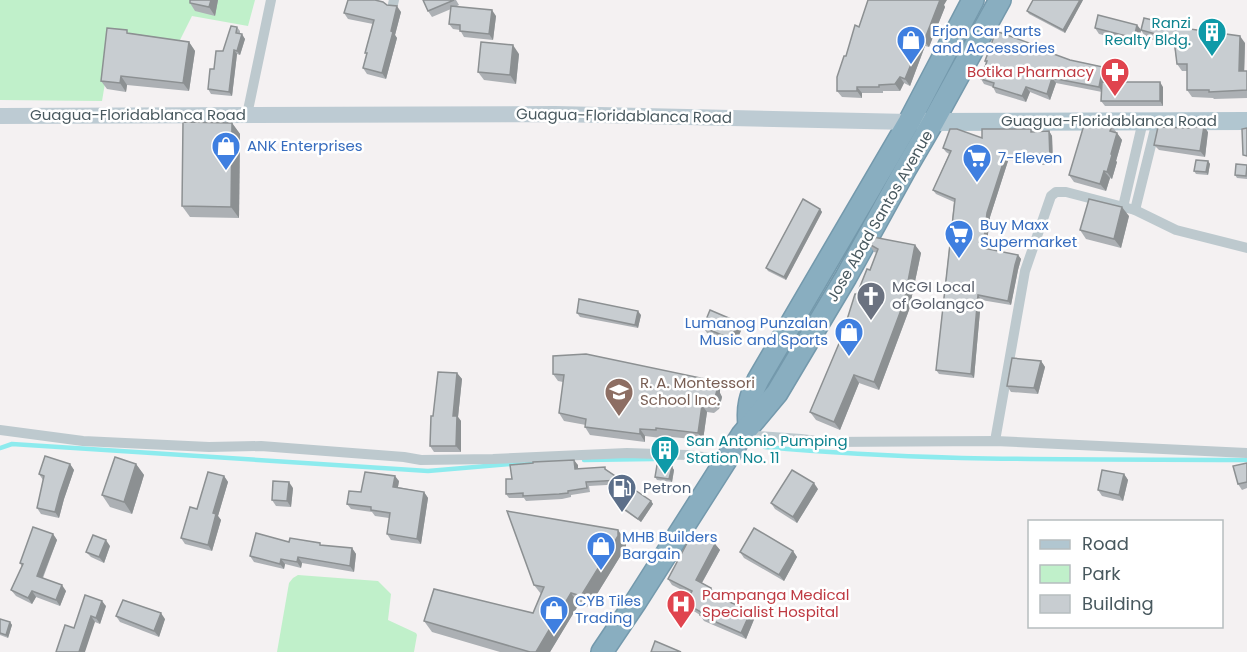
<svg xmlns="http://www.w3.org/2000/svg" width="1247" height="652" font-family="Poppins,sans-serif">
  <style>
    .green { fill: #c0f0ca }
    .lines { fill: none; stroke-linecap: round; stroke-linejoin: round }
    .stream { stroke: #8debee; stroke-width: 4.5 }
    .highway-casing { stroke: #7499ac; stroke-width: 24 }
    .street { stroke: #bdc9ce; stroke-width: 10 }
    .secondary { stroke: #bdcbd3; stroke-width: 16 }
    .primary { stroke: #b1c6d0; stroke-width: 18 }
    .highway { stroke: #89aec0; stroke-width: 21 }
    .wall { fill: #acb0b4 }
    .shaded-wall { fill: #8c9092 }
    .building { fill: #c8cdd1; stroke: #8c9092; stroke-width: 1.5 }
    .labels { text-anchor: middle; stroke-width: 5; stroke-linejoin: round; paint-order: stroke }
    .culture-label { font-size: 15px; fill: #0d838f; stroke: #fff; text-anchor: end }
    .shop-label { font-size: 15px; fill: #366cbe; stroke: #fff; text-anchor: start }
    .health-label { font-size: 15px; fill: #be3a42; stroke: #fff; text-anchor: end }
    .street-label { font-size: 15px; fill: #49595f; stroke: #fff }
    .worship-label { font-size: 15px; fill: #5b616d; stroke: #fff; text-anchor: start }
    .education-label { font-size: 15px; fill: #785e54; stroke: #fff; text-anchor: start }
    .service-label { font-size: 15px; fill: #4e5e75; stroke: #fff; text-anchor: start }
  </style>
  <rect width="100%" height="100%" fill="#f4f1f2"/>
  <!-- green -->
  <g class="green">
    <polygon points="0,0 255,0 248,26 192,16 179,42 114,30 102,101 0,100"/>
    <polygon points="298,575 378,581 391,594 388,620 416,633 417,635 414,652 277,652 289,583 293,578"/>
  </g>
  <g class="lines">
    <!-- stream -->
    <g class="stream">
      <path d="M765,447c160,15 321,12 482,13"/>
      <polyline points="0,448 12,444 428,471 534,462"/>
      <polyline points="584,460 654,459"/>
    </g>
    <!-- highway casing -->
    <g class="highway-casing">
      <g id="highway">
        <path d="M749,425c-2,-18 1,-29 9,-45l151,-258 64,-122"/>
        <polyline points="602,652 635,603 742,435 777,393 846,277 905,170 933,122 1000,0"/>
      </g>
    </g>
    <!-- street -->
    <g class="street">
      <polyline points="393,4 394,0"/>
      <polyline points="247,115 271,0"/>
      <polyline points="1123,207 1143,121"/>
      <polyline points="1135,210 1157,121"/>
      <polyline points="0,430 83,441 209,447 261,446 404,457 421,460 493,459 627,453 687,455 726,460"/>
      <polyline points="744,435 801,439 825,442 995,441 1247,453"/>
      <polyline points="995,441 1025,271 1051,196 1056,192 1066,192 1135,210 1176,230 1247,248"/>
    </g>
    <!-- secondary -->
    <polyline class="secondary" points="0,116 555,114 909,122"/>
    <!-- primary -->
    <polyline class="primary" points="922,122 1247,121"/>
    <!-- highway -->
    <use href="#highway" class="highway"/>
  </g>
  <!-- wall -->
  <g class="wall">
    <polygon points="218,0 215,16 195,11 190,3"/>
    <polygon points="423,0 456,0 459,5 457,6 496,16 493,40 464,37 460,30 453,29 449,24 451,9 432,17 428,11"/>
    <polygon points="1083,0 1065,33 1029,14 1027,11"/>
    <polygon points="387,5 401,12 395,35 397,38 386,79 367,74 363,68 367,54 365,53 373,24 348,19 344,13"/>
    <polygon points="944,5 945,7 929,47 925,46 910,86 904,83 900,91 883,91 883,93 862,93 862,98 842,97 837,91 846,56 859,27"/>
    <polygon points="1169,24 1171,27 1245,43 1244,71 1247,71 1247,98 1214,99 1213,98 1192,97 1187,90 1187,71 1182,71 1177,64 1174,45 1146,38 1141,30"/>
    <polygon points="1137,25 1141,30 1138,44 1099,34 1095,28"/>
    <polygon points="237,27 240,31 240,34 245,39 240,55 237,54 232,96 211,94 208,89 223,51"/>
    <polygon points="129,33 189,42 195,51 189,91 127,85 126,92 107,89 101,81"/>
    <polygon points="1043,50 1070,60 1103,67 1107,72 1105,82 1163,87 1163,106 1105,106 1101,101 1102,92 1056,83 1050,100 1030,92 1026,102 996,93 993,87 984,84 981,79 986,63 985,61"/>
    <polygon points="519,54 516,84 484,80 478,72"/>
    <polygon points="232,123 240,134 239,218 190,217 182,206"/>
    <polygon points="1112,126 1122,140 1116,161 1117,162 1112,179 1110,178 1106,191 1074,182 1069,175"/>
    <polygon points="1049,131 1052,136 1053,165 1038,165 1035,161 1008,161 990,217 986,249 1018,255 1021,259 1018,270 1011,305 981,300 974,378 939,374 936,370 954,202 936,194 933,190 949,154 946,152 943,148 982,138 1034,132"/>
    <polygon points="1208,132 1205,157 1159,150 1154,145"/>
    <polygon points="1208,161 1210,164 1208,175 1196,174 1194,171"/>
    <polygon points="1247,165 1247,179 1237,178 1235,175"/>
    <polygon points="820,209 822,212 786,280 768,271 766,268"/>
    <polygon points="1129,216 1121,248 1086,239 1080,230"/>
    <polygon points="869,244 915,245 921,253 909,310 879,390 859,383 840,430 816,420 810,412 846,328 845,326 857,294 870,270 877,253 874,252"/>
    <polygon points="618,307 619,308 641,315 638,328 580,317 577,313"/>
    <polygon points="703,327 742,328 735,345 707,333"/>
    <polygon points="1041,361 1045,367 1038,394 1011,392 1007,386"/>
    <polygon points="457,373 462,379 458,417 461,421 461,452 434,452 430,446 433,416"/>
    <polygon points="553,374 715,381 720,388 720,393 722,397 719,409 714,413 707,412 703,440 661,436 661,438 645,436 645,442 590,435 585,427 586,425 564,421 559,413 563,382 558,381"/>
    <polygon points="1247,463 1247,488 1242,490 1238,484"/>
    <polygon points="70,464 74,470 64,499 59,518 41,514 37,508 43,480 39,474"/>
    <polygon points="136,464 144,475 132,514 110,507 102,495"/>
    <polygon points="578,465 578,469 608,471 621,480 624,484 589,486 590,492 571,495 571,497 562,499 526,501 524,498 509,498 506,494 512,479"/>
    <polygon points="672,467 674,470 672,482 657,480 655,477"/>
    <polygon points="1124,474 1128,480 1123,501 1102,496 1098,490"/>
    <polygon points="224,476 228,482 218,516 221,520 212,551 185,544 181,538 197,509"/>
    <polygon points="399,481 398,487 424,492 428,498 421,544 391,540 387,534 389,518 375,516 372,512 351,509 347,504 361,492"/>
    <polygon points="293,488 291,507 276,506 272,500"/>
    <polygon points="818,489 797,523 775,509 771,503"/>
    <polygon points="651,501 653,504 641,522 622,509 620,506"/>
    <polygon points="53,534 57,540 43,578 66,591 60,606 36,597 32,604 16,596 11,590 22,567 20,563"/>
    <polygon points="626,541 626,547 589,607 579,604 550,652 500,652 432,632 424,621 533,613 541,594 534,585"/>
    <polygon points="289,542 352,548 356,554 354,572 302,563 301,568 285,564 284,569 254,562 250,556"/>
    <polygon points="715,544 720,550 702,583 711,588 715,594 714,595 755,617 746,639 704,621 700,615 689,608 685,603 690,594 672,585 668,579"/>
    <polygon points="110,546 104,563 91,557 86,552"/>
    <polygon points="793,551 797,557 784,581 744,558 740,552"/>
    <polygon points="106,606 100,624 95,622 74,628"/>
    <polygon points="116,616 165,619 159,637 120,622"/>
    <polygon points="0,619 10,622 12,625 8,638 0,635"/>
  </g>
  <!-- shaded-wall -->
  <g class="shaded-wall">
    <polygon points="211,0 218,0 215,16 209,7"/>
    <polygon points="939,0 947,0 944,5 945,7 929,47 924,41"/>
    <polygon points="1080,0 1083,0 1065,33 1063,30"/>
    <polygon points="397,6 401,12 395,35 397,38 386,79 382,73 391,31"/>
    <polygon points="492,10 496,16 493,40 489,34"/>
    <polygon points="1137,25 1141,30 1138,44 1134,38"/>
    <polygon points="242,34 245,39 240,55 237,51"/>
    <polygon points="1240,36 1245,43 1244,79 1239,71"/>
    <polygon points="921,40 925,46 910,86 905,79"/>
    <polygon points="189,42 195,51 189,91 183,83"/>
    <polygon points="513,45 519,54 516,84 510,75"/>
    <polygon points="234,50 237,54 232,96 229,92"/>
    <polygon points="1103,67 1107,72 1103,93 1099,87"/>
    <polygon points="121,76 127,85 126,92 120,83"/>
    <polygon points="900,77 904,83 900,91 895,84"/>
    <polygon points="1052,78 1056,83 1050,100 1047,94"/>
    <polygon points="1160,82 1163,87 1163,106 1160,101"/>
    <polygon points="857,87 862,93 862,98 857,91"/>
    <polygon points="1026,87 1030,92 1026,102 1022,96"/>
    <polygon points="232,123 240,134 239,218 231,207"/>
    <polygon points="1204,126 1208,132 1205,157 1200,151"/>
    <polygon points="1049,131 1052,136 1053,165 1050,160"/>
    <polygon points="1117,133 1122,140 1116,161 1117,162 1112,179 1107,172 1111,154"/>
    <polygon points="1005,157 1008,161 990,217 986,252 983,248 987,213"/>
    <polygon points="1208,161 1210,164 1208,175 1206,172"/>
    <polygon points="1104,171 1110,178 1106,191 1100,184"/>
    <polygon points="1122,207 1129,216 1121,248 1114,239"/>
    <polygon points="820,209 822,212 786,280 784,277"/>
    <polygon points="915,245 921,253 909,310 879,390 874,382"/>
    <polygon points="1018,255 1021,259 1018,270 1011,305 1008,301 1015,265"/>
    <polygon points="978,295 981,300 974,378 971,374"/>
    <polygon points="638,311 641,315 638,328 635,325"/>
    <polygon points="738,322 742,328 735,345 731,339"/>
    <polygon points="1041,361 1045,367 1038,394 1034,388"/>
    <polygon points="457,373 462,379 458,417 461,421 461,452 456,446 453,416"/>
    <polygon points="854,375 859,383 840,430 834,422"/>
    <polygon points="715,381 720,388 720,393 722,397 719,409 714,402 714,389"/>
    <polygon points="702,405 707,412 703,440 698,433"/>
    <polygon points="640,429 645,436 645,442 640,434"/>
    <polygon points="574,460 578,465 578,473 575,469"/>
    <polygon points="70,464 74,470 64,499 59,518 55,512 60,493"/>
    <polygon points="136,464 144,475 132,514 124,502"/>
    <polygon points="672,467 674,470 672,482 669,479"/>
    <polygon points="1124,474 1128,480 1123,501 1119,495"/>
    <polygon points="224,476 228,482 218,516 221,520 212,551 208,545 213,513"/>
    <polygon points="395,476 399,481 397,492 393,487"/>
    <polygon points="289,482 293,488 291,507 287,501"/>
    <polygon points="814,483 818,489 797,523 793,517"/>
    <polygon points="424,492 428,498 421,544 417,539"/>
    <polygon points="651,501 653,504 641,522 638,519"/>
    <polygon points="618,530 626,541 626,547 589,607 581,596"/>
    <polygon points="53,534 57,540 41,581 37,576"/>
    <polygon points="106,540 110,546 104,563 99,557"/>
    <polygon points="715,544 720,550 700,586 696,580"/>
    <polygon points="352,548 356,554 354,572 350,566"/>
    <polygon points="793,551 797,557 784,581 779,575"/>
    <polygon points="298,557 302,563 301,568 297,562"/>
    <polygon points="281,559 285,564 284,569 280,564"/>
    <polygon points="62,585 66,591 60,606 56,600"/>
    <polygon points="711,588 715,594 712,599 708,593"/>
    <polygon points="32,591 36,597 32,604 28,598"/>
    <polygon points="571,593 579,604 550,652 536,652"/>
    <polygon points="102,601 106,606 100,624 96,618"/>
    <polygon points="751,611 755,617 746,639 741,633"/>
    <polygon points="161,613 165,619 159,637 154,631"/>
    <polygon points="91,616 95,622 85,652 79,652"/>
    <polygon points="10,622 12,625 8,638 6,635"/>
  </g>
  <!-- building -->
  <g class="building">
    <polygon points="190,0 211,0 209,7 190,3"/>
    <polygon points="348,0 375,0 383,2 387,5 397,6 391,31 393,32 382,73 363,68 367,53 365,53 374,20 344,13"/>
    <polygon points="423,0 454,0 428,11"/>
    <polygon points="868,0 940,0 924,41 921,40 905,79 900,77 895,84 879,85 879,87 857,87 857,91 837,91 837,77 844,56 846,56 855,25 859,27"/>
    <polygon points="1033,0 1080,0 1063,30 1027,11"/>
    <polygon points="451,6 492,10 489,34 460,31 460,25 449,24"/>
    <polygon points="1098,15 1137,25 1134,38 1095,28"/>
    <polygon points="1144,18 1169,24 1168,26 1240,36 1239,71 1247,71 1247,90 1209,92 1209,90 1187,90 1187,64 1177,64 1174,39 1141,30"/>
    <polygon points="231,26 237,27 236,33 242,34 237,51 234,50 229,92 208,89 210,69 214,69 216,51 223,51"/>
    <polygon points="107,28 127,30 127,33 189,42 183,83 121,76 120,83 101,81"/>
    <polygon points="996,31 1040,47 1040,49 1070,60 1103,67 1099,87 1052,78 1047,94 1026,87 1022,96 993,87 994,83 981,79 987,61 985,61"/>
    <polygon points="481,42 513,45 510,75 478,72"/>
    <polygon points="1102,82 1160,82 1160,101 1101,101"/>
    <polygon points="183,122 232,123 231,207 182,206"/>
    <polygon points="1084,125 1112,126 1110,131 1117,133 1111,154 1112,155 1107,172 1104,171 1100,184 1069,175"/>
    <polygon points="1204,126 1200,151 1154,145 1158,127 1189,128 1190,127"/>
    <polygon points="1247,128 1247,156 1243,155 1242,129"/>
    <polygon points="950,129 957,129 982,138 982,129 1031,129 1031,132 1049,131 1050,160 1035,161 1034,157 1005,157 987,213 983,248 1018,255 1015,265 1008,301 978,295 971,374 936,370 955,199 933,190 951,151 943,148"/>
    <polygon points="1196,160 1208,161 1206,172 1194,171"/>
    <polygon points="1236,164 1247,165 1246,176 1235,175"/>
    <polygon points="803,199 820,209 784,277 766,268"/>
    <polygon points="1089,199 1122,207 1114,239 1080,230"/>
    <polygon points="873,237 915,245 904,302 874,382 854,375 834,422 810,412 846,327 845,326 855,294 857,294 867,269 870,270 878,249 869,244"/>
    <polygon points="579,299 638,311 635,325 577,313"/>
    <polygon points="710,310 738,322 731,339 703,327"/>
    <polygon points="586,354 715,381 714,389 717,390 714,402 709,406 702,405 698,433 656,428 656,430 640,429 640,434 585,427 586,419 559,413 564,375 553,374 553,356"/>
    <polygon points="1012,358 1041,361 1034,388 1007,386"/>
    <polygon points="438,372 457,373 453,416 457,416 456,446 430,446 431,416 433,416"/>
    <polygon points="45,456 70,464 60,493 55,512 37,508 44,476 39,474"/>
    <polygon points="115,457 136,464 124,502 102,495"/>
    <polygon points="574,460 575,469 605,467 605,469 621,480 586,482 587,488 568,491 568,493 559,494 523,496 523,493 506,494 506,479 512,479 510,465 533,463 533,462"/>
    <polygon points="1247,463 1247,482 1238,484 1233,466"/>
    <polygon points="657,465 672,467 669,479 655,477"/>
    <polygon points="792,470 814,483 793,517 771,503"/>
    <polygon points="1102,470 1124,474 1119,495 1098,490"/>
    <polygon points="208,472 224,476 213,513 216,514 208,545 181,538 190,507 197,509"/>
    <polygon points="365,472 395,476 393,487 424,492 417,539 387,534 390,513 371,510 371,507 347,504 349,491 361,492"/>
    <polygon points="273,481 289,482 287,501 272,500"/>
    <polygon points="632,488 651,501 638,519 620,506"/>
    <polygon points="507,511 618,530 618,536 581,596 571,593 536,652 530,652 424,621 434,589 533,613 544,587 534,585"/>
    <polygon points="33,527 53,534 37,576 62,585 56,600 32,591 28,598 11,590 23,564 20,563"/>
    <polygon points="754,528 793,551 779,575 740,552"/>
    <polygon points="693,532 715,544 696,580 711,588 708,593 751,611 741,633 700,615 701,612 685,603 692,591 668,579"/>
    <polygon points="256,533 289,542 290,538 320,543 320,545 352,548 350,566 298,557 297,562 281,559 280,564 250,556"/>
    <polygon points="93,535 106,540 99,557 86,552"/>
    <polygon points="85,595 102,601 96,618 91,616 79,652 56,652 65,625 74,628"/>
    <polygon points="123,600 161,613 154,631 116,616"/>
    <polygon points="0,619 10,622 6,635 0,633"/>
    <polygon points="655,641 681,652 651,652"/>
  </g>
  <!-- icons -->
  <defs>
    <g id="building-pin" transform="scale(1.5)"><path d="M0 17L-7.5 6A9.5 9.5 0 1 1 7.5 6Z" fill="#0f9aa8" stroke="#fff"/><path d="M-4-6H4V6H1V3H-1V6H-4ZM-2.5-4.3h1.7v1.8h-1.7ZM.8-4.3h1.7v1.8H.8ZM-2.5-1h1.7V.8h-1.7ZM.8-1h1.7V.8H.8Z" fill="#fff"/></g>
    <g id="shop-pin" transform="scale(1.5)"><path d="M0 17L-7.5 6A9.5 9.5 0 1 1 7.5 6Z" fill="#3f7fe0" stroke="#fff"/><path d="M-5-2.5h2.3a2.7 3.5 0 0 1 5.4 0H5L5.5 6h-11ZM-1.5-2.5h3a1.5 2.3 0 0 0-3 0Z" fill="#fff"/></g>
    <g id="pharmacy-pin" transform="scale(1.5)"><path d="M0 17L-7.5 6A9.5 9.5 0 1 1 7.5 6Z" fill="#e0444e" stroke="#fff"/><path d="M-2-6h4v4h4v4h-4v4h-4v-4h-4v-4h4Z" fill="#fff"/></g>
    <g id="supermarket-pin" transform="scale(1.5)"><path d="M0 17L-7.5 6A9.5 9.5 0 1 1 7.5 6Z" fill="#3f7fe0" stroke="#fff"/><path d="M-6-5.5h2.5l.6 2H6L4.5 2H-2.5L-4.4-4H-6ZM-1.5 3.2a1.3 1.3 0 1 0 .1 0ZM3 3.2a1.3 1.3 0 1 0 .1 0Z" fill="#fff"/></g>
    <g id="church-pin" transform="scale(1.5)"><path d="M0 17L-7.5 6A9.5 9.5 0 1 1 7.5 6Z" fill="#6b7280" stroke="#fff"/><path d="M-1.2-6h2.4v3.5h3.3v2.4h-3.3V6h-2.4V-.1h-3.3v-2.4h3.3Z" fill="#fff"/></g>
    <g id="school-pin" transform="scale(1.5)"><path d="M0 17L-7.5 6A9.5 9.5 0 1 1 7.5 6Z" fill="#8d6e63" stroke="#fff"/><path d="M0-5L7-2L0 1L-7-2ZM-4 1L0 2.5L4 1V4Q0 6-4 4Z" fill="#fff"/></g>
    <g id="fuel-pin" transform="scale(1.5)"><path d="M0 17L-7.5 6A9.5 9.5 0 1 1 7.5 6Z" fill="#5c6f8a" stroke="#fff"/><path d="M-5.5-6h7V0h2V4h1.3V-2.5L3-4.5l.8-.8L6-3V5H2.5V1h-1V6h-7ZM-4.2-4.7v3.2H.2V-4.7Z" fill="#fff"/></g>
    <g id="hospital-pin" transform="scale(1.5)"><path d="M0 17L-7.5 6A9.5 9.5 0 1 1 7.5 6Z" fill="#e0444e" stroke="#fff"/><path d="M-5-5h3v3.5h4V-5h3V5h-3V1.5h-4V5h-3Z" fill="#fff"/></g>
  </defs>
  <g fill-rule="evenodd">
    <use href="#building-pin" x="1212" y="32"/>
    <use href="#shop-pin" x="911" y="40"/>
    <use href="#pharmacy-pin" x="1115" y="72"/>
    <use href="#shop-pin" x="226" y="146"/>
    <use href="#supermarket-pin" x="977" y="158"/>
    <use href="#supermarket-pin" x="959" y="234"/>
    <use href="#church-pin" x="871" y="296"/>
    <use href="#shop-pin" x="849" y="332"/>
    <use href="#school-pin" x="619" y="392"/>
    <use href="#building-pin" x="665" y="450"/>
    <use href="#fuel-pin" x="622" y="488"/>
    <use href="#shop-pin" x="601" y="546"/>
    <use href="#hospital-pin" x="681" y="604"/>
    <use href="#shop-pin" x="554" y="610"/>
  </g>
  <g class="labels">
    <!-- culture labels -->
    <g class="culture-label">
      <text x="1191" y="28">Ranzi<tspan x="1191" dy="17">Realty Bldg.</tspan></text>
      <text x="686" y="446" text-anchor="start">San Antonio Pumping<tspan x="686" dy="17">Station No. 11</tspan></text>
    </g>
    <!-- shop labels -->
    <g class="shop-label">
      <text x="932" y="36">Erjon Car Parts<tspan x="932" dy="17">and Accessories</tspan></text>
      <text x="247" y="151">ANK Enterprises</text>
      <text x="998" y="163">7-Eleven</text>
      <text x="980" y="230">Buy Maxx<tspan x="980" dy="17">Supermarket</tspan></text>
      <text x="828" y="328" text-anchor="end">Lumanog Punzalan<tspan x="828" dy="17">Music and Sports</tspan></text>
      <text x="622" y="542">MHB Builders<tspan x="622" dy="17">Bargain</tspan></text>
      <text x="575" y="606">CYB Tiles<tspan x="575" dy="17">Trading</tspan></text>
    </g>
    <!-- health labels -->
    <g class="health-label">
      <text x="1094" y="77">Botika Pharmacy</text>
      <text x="702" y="600" text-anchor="start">Pampanga Medical<tspan x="702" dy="17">Specialist Hospital</tspan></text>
    </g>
    <!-- street labels -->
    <g class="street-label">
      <text x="138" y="120">Guagua-Floridablanca Road</text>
      <text transform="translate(624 116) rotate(1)" y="5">Guagua-Floridablanca Road</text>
      <text x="1109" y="126">Guagua-Floridablanca Road</text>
      <text transform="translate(880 216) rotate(-60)" y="5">Jose Abad Santos Avenue</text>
    </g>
    <!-- worship labels -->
    <g class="worship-label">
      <text x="892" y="292">MCGI Local<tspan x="892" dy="17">of Golangco</tspan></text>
    </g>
    <!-- education labels -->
    <g class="education-label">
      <text x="640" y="388">R. A. Montessori<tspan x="640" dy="17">School Inc.</tspan></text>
    </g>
    <!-- service labels -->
    <g class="service-label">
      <text x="643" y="493">Petron</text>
    </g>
  </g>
  <!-- legend -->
  <rect x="1028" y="520" width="195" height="108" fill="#ffffff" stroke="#b6bdbf" stroke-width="1.5"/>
  <rect x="1040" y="540" width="30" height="9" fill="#b1c6d0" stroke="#b6bdbf" stroke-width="1.5"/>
  <text x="1082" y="550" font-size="18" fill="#49595f">Road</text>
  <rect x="1040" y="565" width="30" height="18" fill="#c0f0ca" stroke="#b6bdbf" stroke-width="1.5"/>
  <text x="1082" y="580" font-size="18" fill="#49595f">Park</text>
  <rect x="1040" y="595" width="30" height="18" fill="#c8cdd1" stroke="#b6bdbf" stroke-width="1.5"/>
  <text x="1082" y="610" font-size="18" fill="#49595f">Building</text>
</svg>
